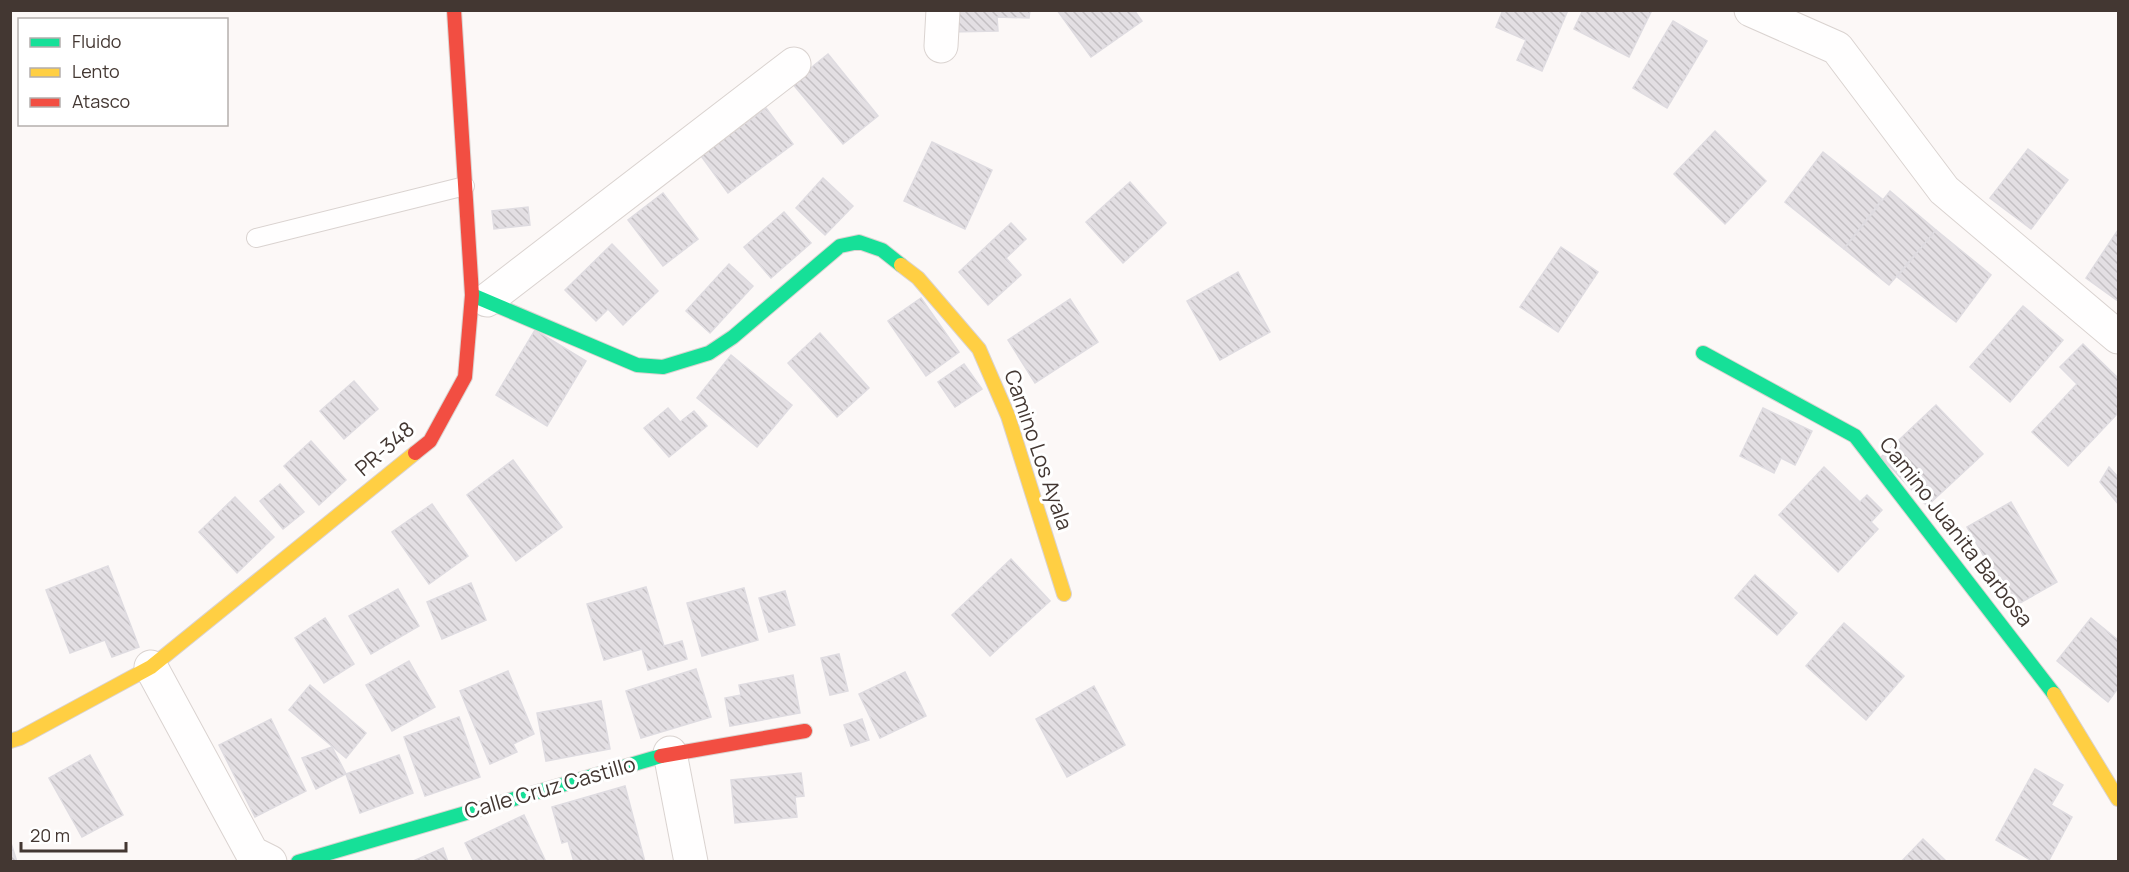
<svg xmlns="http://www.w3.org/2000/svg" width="2129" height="872" font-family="Manrope,sans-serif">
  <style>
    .building { fill: url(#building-back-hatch); stroke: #dfdce1; stroke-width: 1.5 }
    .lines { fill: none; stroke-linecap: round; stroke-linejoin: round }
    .lane-casing { stroke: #dad3d0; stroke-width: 20 }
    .street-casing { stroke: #dad3d0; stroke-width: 35 }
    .fast-casing { stroke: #dad3d0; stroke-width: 16 }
    .slow-casing { stroke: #dad3d0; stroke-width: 16 }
    .jam-casing { stroke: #dad3d0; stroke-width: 16 }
    .lane { stroke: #fffefe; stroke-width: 18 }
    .street { stroke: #fffefe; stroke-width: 33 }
    .fast { stroke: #16e098; stroke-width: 14 }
    .slow { stroke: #ffcf43; stroke-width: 14 }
    .jam { stroke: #f24e42; stroke-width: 14 }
    .labels { text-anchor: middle; stroke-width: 6; stroke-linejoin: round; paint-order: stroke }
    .street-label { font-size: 21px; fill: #433732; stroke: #fff }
  </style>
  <defs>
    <pattern id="building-back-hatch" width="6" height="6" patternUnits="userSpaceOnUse" patternTransform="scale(1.5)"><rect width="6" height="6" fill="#e3dfe3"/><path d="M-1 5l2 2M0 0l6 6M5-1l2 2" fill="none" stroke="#c4c0c3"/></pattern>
  </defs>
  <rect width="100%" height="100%" fill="#fcf8f7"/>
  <!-- building -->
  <g class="building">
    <polygon points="950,10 1030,10 1029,18 997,17 998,31 950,32"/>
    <polygon points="1057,10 1134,10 1142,21 1091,57"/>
    <polygon points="1503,10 1568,10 1542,71 1517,60 1526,40 1496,27"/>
    <polygon points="1583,10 1652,10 1629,57 1574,29"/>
    <polygon points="1673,21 1707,41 1667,108 1633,88"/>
    <polygon points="828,54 878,116 843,144 792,83"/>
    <polygon points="766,108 793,144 728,193 701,156"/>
    <polygon points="1715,131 1766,181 1725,224 1674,174"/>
    <polygon points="932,142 992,170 965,229 904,201"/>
    <polygon points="2028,149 2068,180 2031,229 1990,198"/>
    <polygon points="1823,152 1882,199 1844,249 1785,202"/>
    <polygon points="823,178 853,206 825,235 796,208"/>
    <polygon points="1130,182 1166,223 1123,263 1086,222"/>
    <polygon points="1890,191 1936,230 1889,285 1844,249"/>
    <polygon points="663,193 698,239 663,266 628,220"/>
    <polygon points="528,207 530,225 494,229 492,211"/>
    <polygon points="784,212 811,243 771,278 744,247"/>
    <polygon points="1011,223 1026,239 1006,258 1021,275 988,305 959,272"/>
    <polygon points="1936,230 1991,275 1956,322 1897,277"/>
    <polygon points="2118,230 2118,301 2086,278"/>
    <polygon points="612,244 658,291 623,325 608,309 596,321 565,290"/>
    <polygon points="1561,247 1598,272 1558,332 1520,307"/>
    <polygon points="729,264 753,286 710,333 686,311"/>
    <polygon points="1238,272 1270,332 1220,360 1187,301"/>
    <polygon points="921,298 959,352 926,376 888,321"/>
    <polygon points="1070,299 1098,342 1035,383 1008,340"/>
    <polygon points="2023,306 2063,340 2010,402 1970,367"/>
    <polygon points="535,330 586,361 547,426 496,395"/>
    <polygon points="820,333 869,388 837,417 788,363"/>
    <polygon points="2083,344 2118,378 2118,413 2068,466 2032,432 2077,384 2060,367"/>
    <polygon points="731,355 792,405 757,447 697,398"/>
    <polygon points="964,364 982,389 955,407 938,382"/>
    <polygon points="354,381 378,409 344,439 320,411"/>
    <polygon points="1936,405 1983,454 1927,506 1881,457"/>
    <polygon points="668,408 680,422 694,411 707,426 669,457 644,428"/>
    <polygon points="1763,408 1812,431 1795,465 1781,458 1774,473 1740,456"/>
    <polygon points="311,441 346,480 319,505 284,466"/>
    <polygon points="513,460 562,527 516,561 467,495"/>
    <polygon points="1824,467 1860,502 1867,495 1882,510 1871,522 1878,529 1838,572 1779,515"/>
    <polygon points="2109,467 2118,477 2118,504 2100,482"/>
    <polygon points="280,484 304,512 283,529 260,501"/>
    <polygon points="235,497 274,537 237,573 199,532"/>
    <polygon points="2011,502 2057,582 2013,607 1967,527"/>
    <polygon points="432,504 468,556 429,584 392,532"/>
    <polygon points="1011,559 1050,601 990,656 952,615"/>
    <polygon points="108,566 139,647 112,657 105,640 70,653 46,590"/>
    <polygon points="1755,575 1797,613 1777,635 1735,598"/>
    <polygon points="471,583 486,620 442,639 427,602"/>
    <polygon points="646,587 664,646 682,641 687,659 648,670 642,649 604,660 587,604"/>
    <polygon points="744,588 758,640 702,656 687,603"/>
    <polygon points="398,589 419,626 371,654 349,616"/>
    <polygon points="785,591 795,625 769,632 759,598"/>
    <polygon points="325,618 354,664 324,683 295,638"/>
    <polygon points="2091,618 2118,640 2118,688 2108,702 2057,661"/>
    <polygon points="1844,623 1904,676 1866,720 1806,666"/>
    <polygon points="839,654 848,691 830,695 821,658"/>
    <polygon points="409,661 435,707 392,731 366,685"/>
    <polygon points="696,669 711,717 641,738 626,691"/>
    <polygon points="508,671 534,734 513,744 517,752 490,764 460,691"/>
    <polygon points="905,672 926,716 880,738 859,694"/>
    <polygon points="793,675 800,713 730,726 725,698 741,695 739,685"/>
    <polygon points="310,685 366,733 346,758 289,710"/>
    <polygon points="1094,686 1125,745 1067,777 1036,719"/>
    <polygon points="601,701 610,749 546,761 537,713"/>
    <polygon points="459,717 480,777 425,796 404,737"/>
    <polygon points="271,719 306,791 255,817 219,745"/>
    <polygon points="862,719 869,740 851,746 844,725"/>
    <polygon points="332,747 346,774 316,789 302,758"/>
    <polygon points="90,755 123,815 82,837 49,778"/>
    <polygon points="399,755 413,793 360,813 346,774"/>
    <polygon points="2035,769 2063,785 2051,805 2072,817 2048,862 2034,862 1996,840"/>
    <polygon points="801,773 804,796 795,797 797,817 735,823 731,780"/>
    <polygon points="625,786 645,862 574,862 568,841 562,843 552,807"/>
    <polygon points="524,815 546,862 474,862 465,843"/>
    <polygon points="1923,839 1947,862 1901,862"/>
    <polygon points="10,840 17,862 10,862"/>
    <polygon points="443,848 448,862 411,862"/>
  </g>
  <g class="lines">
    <!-- lane casing -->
    <g class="lane-casing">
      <polyline id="lane" points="256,238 465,186"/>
    </g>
    <!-- street casing -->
    <g class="street-casing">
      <g id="street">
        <polyline points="1751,10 1837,48 1944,190 2118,337"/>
        <polyline points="941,46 943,10"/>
        <polyline points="487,300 794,64"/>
        <polyline points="151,667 252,853 270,862"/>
        <polyline points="670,753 691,862"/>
      </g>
    </g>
    <!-- fast casing -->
    <g class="fast-casing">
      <g id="fast">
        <polyline points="472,295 637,365 663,367 709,353 733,337 840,246 859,242 882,250 901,265"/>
        <polyline points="1703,353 1855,436 2054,694"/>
        <polyline points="298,862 661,756"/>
      </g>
    </g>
    <!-- slow casing -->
    <g class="slow-casing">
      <g id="slow">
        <polyline points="901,265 918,278 979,349 1008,416 1064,594"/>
        <polyline points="2054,694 2118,799"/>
        <polyline points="10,741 20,738 151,667 415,453"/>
      </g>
    </g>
    <!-- jam casing -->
    <g class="jam-casing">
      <g id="jam">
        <polyline points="415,453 430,441 465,377 472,295 454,10"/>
        <polyline points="661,756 805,731"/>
      </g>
    </g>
    <!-- lane -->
    <use href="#lane" class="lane"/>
    <!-- street -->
    <use href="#street" class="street"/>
    <!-- fast -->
    <use href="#fast" class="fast"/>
    <!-- slow -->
    <use href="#slow" class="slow"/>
    <!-- jam -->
    <use href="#jam" class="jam"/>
  </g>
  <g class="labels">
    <!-- street labels -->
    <g class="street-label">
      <text transform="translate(385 449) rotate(-41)" y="7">PR-348</text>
      <text transform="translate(1038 450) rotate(71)" y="7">Camino Los Ayala</text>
      <text transform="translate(1956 532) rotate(52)" y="7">Camino Juanita Barbosa</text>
      <text transform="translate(550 788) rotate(-16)" y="7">Calle Cruz Castillo</text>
    </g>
  </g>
  <!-- border -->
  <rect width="2129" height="872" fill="none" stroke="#433732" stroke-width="24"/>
  <!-- legend -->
  <rect x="18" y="18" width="210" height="108" fill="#ffffff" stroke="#b4afad" stroke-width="1.5"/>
  <rect x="30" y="38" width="30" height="9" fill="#16e098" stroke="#b4afad" stroke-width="1.5"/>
  <text x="72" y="48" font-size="18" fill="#433732">Fluido</text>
  <rect x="30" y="68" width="30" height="9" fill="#ffcf43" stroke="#b4afad" stroke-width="1.5"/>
  <text x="72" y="78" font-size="18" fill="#433732">Lento</text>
  <rect x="30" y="98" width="30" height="9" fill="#f24e42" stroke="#b4afad" stroke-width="1.5"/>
  <text x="72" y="108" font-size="18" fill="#433732">Atasco</text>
  <!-- scale -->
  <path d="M21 842v9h105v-9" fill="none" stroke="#433732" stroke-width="3"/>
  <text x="30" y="842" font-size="18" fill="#433732" stroke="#ffffff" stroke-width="4.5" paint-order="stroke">20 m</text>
</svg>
